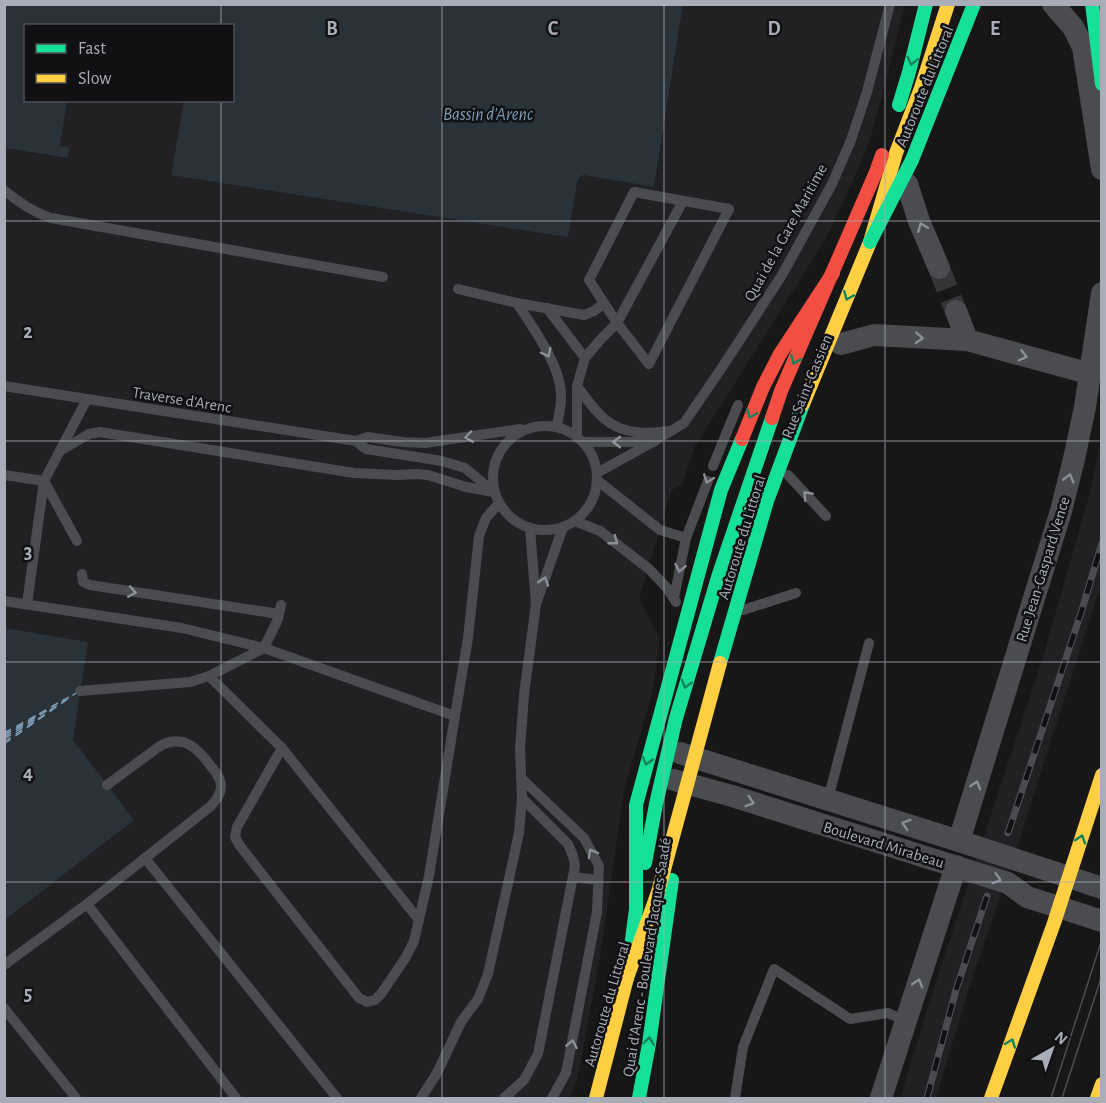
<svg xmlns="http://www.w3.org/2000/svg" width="1106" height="1103" font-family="'Alegreya Sans',sans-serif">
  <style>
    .built { fill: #212123 }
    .water { fill: #2a3239 }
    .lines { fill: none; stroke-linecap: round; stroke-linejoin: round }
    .ferry { stroke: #7f9bb3; stroke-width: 1.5; stroke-dasharray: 8 6; stroke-linecap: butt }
    .street-tunnel { stroke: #343537; stroke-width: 22; stroke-dasharray: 22 11; stroke-linecap: butt }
    .lane { stroke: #4b4c50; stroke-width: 10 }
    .street { stroke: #4b4c50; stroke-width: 22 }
    .fast { stroke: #16e098; stroke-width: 14 }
    .slow { stroke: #ffcf43; stroke-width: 14 }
    .jam { stroke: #f24e42; stroke-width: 14 }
    .tram { stroke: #4b4c4f; stroke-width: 1.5 }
    .rail-casing { stroke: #4b4c4f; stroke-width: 7 }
    .rail { stroke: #111113; stroke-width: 4.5; stroke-dasharray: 14; stroke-linecap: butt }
    .fast-bridge { stroke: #16e098; stroke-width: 14 }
    .slow-bridge { stroke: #ffcf43; stroke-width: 14 }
    .jam-bridge { stroke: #f24e42; stroke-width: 14 }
    .oneway { stroke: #14835c }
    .oneway2 { stroke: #8c9099 }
    .grid { fill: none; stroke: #a8adb8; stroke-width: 1.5; stroke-opacity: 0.55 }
    .labels { text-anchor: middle; stroke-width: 5; stroke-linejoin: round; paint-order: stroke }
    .street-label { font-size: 16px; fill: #a8adb8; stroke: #111113 }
    .water-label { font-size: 18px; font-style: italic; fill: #7f9bb3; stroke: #111113 }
    .grid-label { font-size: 20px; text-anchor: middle; font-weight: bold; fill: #a8adb8; stroke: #111113; stroke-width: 5; stroke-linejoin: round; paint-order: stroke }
  </style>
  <rect width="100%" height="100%" fill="#171717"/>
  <!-- built -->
  <g class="built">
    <polygon points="683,5 905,5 882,97 867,149 828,235 694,448 682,484 672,490 666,508 639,599 660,639 652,694 624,790 599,964 577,1081 570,1098 5,1098 5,920 134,820 73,740 87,642 5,628 4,148 67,158 60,146 67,101 184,101 171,174 577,182 579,178 583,175 654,187"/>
    <polygon points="1101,441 1101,584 1018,844 969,988 936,1098 901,1098 907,1075 943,960 1043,657 1089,496"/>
  </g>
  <!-- water -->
  <g class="water">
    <polygon points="4,5 5,4 683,5 654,187 583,175 579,178 577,182 568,237 171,175 184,101 232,100 232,26 26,26 26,100 67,101 60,146 70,147 67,158 5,148"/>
    <polygon points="5,628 88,642 73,740 134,820 5,920"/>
  </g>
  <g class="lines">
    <!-- ferry -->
    <g class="ferry">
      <polyline points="62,701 71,696"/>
      <polyline points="50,710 64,701"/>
      <polyline points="39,714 58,703"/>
      <polyline points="38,719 51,710"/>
      <polyline points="4,733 37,715"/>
      <polyline points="4,735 37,716"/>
      <polyline points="4,737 48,710"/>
      <polyline points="4,739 36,719"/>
      <polyline points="4,742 37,720"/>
      <polyline points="4,744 76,693"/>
    </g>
    <!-- street-tunnel -->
    <polyline class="street-tunnel" points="939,268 956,311"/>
    <!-- lane -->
    <g class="lane">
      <path d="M4,190c15,13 29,22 47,28l332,59"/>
      <polygon points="634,192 729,209 649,364 617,323 589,280"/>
      <polyline points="458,289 517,303 584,315 594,311 603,304"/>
      <path d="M517,303c16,25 43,61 44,91 1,11 -3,23 -4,33"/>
      <polyline points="547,308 585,358"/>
      <polyline points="4,386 356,441"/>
      <path d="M577,386c17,23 29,43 59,46 11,2 23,0 34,-1"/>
      <circle cx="545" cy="478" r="52"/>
      <polyline points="577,437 577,386 585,358 600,340 617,323 683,201"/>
      <polyline points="583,442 653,442 597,473"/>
      <polyline points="653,442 684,423 723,366 782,275 832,184 851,140 867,92 890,4"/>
      <polyline points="60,451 89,434 100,432 354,473 398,475 417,474 428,475 466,487 494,492"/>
      <polyline points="713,466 738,405"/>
      <polyline points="4,475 44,481 77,541"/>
      <polyline points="788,475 826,516"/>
      <polyline points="597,480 660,530 686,538"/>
      <polyline points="493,491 465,468 442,461 366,449 356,441 368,437 402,442 425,443 520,429"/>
      <polyline points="575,521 600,531 649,569 667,588 676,602"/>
      <polyline points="530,528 536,604 563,527"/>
      <polyline points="82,574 83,582 90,585 279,614"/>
      <polyline points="674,598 686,538 708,481"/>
      <polyline points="4,601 182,628 264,648 278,619 281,605"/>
      <polyline points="27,604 44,481 87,399"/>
      <polyline points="743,610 796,593"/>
      <polyline points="209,676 282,748 237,827 235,837 240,846 359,998 367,1002 375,1000 381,994 406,957 414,941 429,876 455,716"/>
      <polyline points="80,691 190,682 209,676 264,648 455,716 468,638 479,536 486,518 499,503"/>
      <polyline points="282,748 419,920"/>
      <polyline points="521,778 584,838 599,866 597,912 566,1073 552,1098"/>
      <polyline points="828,799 869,643"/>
      <polyline points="145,858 337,1098"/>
      <polyline points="573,877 598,880"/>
      <polyline points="87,904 236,1098"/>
      <path d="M4,965l83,-61 124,-98c5,-6 10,-12 10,-20 0,-8 -6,-15 -11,-21 -13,-18 -28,-31 -50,-19l-53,39"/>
      <polyline points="4,1008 76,1098"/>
      <polyline points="421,1098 437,1073 461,1022 478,999 488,974 519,833 522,798 520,749 524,695 536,604"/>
      <polyline points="504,1098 524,1080 538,1054 575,866 573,856 568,844 522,798"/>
      <polyline points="735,1098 743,1047 774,969 850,1019 888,1013 906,1021"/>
    </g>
    <!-- street -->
    <g class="street">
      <polyline points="1053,4 1073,27 1083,47 1102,169"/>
      <polyline points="907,184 919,221 939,268"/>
      <polyline points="956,311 967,340"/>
      <polyline points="841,344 874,335 967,340 1091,374"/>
      <polyline points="680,753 959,841 1102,888"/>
      <polyline points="674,780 732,796 1008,883 1027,897 1102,921"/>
      <polyline points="959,841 1061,511 1074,459 1085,407 1102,293"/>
      <polyline points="881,1098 956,866"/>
    </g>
    <!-- fast -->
    <g class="fast">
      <polyline points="1092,4 1102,84"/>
      <polyline points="899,105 909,72 926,4"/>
      <polyline points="720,663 767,501 803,404"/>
      <polyline points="645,863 656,804 676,718 719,574 772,418"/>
      <polyline points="639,1098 649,1044 672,880"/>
    </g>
    <!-- slow -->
    <g class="slow">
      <polyline points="803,404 870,242 896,153 921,88 948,4"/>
      <polyline points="1097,1098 1102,1084"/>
    </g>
    <!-- jam -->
    <polyline class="jam" points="772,418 781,391 876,172 882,155"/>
    <!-- tram -->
    <g class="tram">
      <polyline points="1051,1098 1102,939"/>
      <polyline points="1062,1098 1102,975"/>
    </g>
    <!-- rail casing -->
    <g class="rail-casing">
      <g id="rail">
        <polyline points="1008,833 1081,613 1102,543"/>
        <polyline points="927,1098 956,990 987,896"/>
      </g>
    </g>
    <!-- rail -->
    <use href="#rail" class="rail"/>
    <!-- fast-bridge -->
    <g class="fast-bridge">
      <polyline points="870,242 912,160 974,4"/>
      <polyline points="627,978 636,909 636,805 721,490 742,439"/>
    </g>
    <!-- slow-bridge -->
    <g class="slow-bridge">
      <polyline points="596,1098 627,978 658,892 720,663"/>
      <polyline points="991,1098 1054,923 1102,775"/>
    </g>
    <!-- jam-bridge -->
    <polyline class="jam-bridge" points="742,439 763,387 780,354 833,273"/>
  </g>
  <!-- one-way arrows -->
  <defs><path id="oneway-chevron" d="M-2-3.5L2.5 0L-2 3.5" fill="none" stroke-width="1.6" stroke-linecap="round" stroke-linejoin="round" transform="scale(1.5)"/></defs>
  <g class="oneway">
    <use href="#oneway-chevron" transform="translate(912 61) rotate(104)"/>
    <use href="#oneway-chevron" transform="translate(848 296) rotate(113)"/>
    <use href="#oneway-chevron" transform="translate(795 360) rotate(114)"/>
    <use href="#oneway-chevron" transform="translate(751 414) rotate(112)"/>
    <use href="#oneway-chevron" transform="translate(686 684) rotate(106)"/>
    <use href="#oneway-chevron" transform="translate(647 761) rotate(105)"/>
    <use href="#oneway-chevron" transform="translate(1081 839) rotate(-72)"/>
    <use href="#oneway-chevron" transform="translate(649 1041) rotate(-82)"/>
    <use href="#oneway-chevron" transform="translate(1011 1043) rotate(-70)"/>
  </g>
  <g class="oneway2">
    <use href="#oneway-chevron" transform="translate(922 227) rotate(-112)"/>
    <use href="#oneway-chevron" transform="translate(919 338) rotate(3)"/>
    <use href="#oneway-chevron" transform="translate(547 353) rotate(63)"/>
    <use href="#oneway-chevron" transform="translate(1023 356) rotate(15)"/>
    <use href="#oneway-chevron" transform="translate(469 437) rotate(172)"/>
    <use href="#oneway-chevron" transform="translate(617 442) rotate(-180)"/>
    <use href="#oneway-chevron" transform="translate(1069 478) rotate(-76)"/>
    <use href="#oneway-chevron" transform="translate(708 479) rotate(111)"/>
    <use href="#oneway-chevron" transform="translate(807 495) rotate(-133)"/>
    <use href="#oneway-chevron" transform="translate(614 541) rotate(38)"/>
    <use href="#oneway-chevron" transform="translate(680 568) rotate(101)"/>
    <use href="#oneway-chevron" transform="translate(544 581) rotate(-71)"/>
    <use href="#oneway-chevron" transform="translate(132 592) rotate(9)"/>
    <use href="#oneway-chevron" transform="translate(976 785) rotate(-73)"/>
    <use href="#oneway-chevron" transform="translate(750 802) rotate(17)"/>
    <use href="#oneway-chevron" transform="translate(906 824) rotate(-162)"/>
    <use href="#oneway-chevron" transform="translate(592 853) rotate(-119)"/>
    <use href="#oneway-chevron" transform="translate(997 879) rotate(17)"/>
    <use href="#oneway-chevron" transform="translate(918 983) rotate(-73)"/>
    <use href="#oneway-chevron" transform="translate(572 1044) rotate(-79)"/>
  </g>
  <!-- grid -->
  <path class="grid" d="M221,4v22M442,4v1094M664,4v1094M885,4v1094M221,100v998M4,221h1098M4,441h1098M4,662h1098M4,882h1098"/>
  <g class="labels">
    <!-- street labels -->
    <g class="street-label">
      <text transform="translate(924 86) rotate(-68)" y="6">Autoroute du Littoral</text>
      <text transform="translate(785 232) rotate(-61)" y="6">Quai de la Gare Maritime</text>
      <text transform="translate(806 386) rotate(-68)" y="6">Rue Saint-Cassien</text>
      <text transform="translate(182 399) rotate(9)" y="6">Traverse d'Arenc</text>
      <text transform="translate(741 537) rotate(-73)" y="6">Autoroute du Littoral</text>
      <text transform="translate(1042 569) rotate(-73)" y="6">Rue Jean-Gaspard Vence</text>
      <text transform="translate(884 844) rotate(17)" y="6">Boulevard Mirabeau</text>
      <text transform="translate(646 957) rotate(-81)" y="6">Quai d'Arenc - Boulevard Jacques Saadé</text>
      <text transform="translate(606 1004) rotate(-74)" y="6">Autoroute du Littoral</text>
    </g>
    <!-- water labels -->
    <g class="water-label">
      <text x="488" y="120">Bassin d'Arenc</text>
    </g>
  </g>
  <g class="grid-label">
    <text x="332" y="35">B</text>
    <text x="553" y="35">C</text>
    <text x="774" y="35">D</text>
    <text x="995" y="35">E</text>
    <text x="28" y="338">2</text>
    <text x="28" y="558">3</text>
    <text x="28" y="779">4</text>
    <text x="28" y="1000">5</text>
  </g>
  <!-- border -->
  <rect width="1106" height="1103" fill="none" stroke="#a8adb8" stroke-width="12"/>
  <!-- legend -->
  <rect x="24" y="24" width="210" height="78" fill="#111113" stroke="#4d4f55" stroke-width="1.5"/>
  <rect x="36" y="44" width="30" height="9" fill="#16e098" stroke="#4d4f55" stroke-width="1.5"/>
  <text x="78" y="54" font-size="18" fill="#a8adb8">Fast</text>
  <rect x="36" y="74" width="30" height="9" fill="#ffcf43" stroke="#4d4f55" stroke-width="1.5"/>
  <text x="78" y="84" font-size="18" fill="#a8adb8">Slow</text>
  <!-- north arrow -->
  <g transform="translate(1052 1049) rotate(40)" stroke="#111113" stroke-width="4.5" paint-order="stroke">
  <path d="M0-4.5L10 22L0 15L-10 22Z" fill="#a8adb8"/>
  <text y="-9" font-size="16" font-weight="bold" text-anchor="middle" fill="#a8adb8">N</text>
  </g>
</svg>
